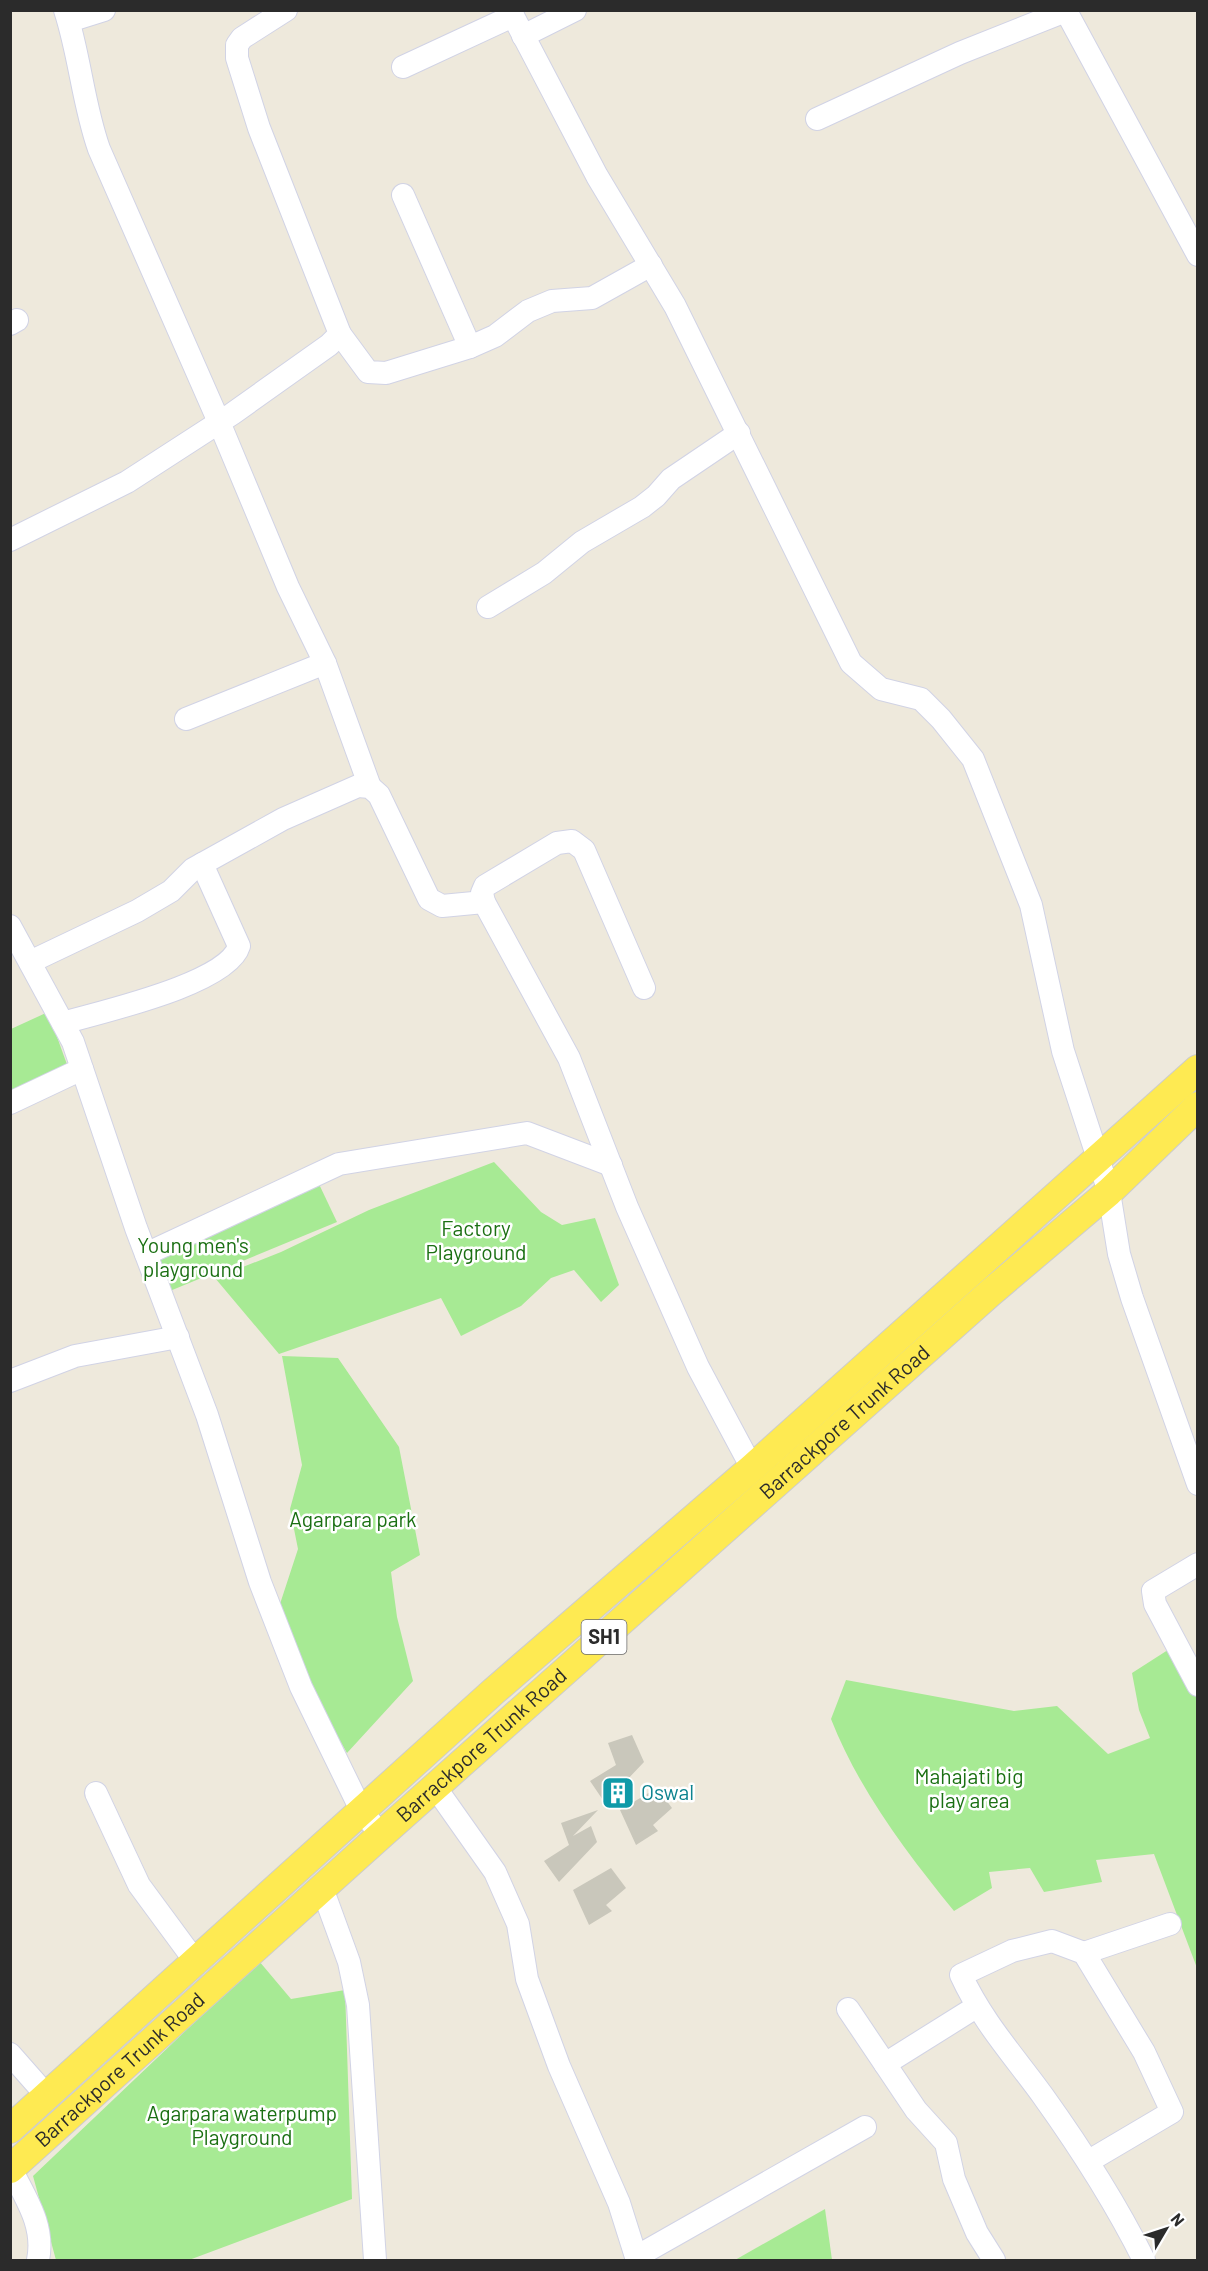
<svg xmlns="http://www.w3.org/2000/svg" width="1208" height="2271" font-family="Barlow,sans-serif">
  <style>
    .park { fill: #a7ea94 }
    .building { fill: #c9c7bb }
    .lines { fill: none; stroke-linecap: round; stroke-linejoin: round }
    .minor-casing { stroke: #d1d3e5; stroke-width: 24 }
    .major-casing { stroke: #ccc; stroke-width: 30 }
    .minor { stroke: #fff; stroke-width: 22 }
    .major { stroke: #feea52; stroke-width: 28 }
    .labels { text-anchor: middle; stroke-width: 5; stroke-linejoin: round; paint-order: stroke }
    .shield { fill: #fff; stroke: #6b6b6b; stroke-width: 1.5 }
    .shield-label { font-size: 20px; font-weight: bold; fill: #2b2b2b }
    .park-label { font-size: 21px; fill: #1b7013; stroke: #fff }
    .street-label { font-size: 21px; fill: #2b2b2b; stroke: #fff }
    .culture-label { font-size: 21px; fill: #0d838f; stroke: #fff; text-anchor: start }
  </style>
  <rect width="100%" height="100%" fill="#eee9dc"/>
  <!-- park -->
  <g class="park">
    <polygon points="48,1012 69,1070 11,1098 11,1029"/>
    <polygon points="494,1162 541,1212 562,1225 595,1218 619,1285 601,1302 574,1270 551,1278 521,1306 461,1336 441,1298 279,1354 215,1278 281,1252 369,1210"/>
    <polygon points="318,1182 337,1222 165,1293 149,1253"/>
    <polygon points="282,1356 338,1358 399,1447 420,1555 391,1572 397,1617 413,1681 347,1753 307,1683 279,1607 298,1549 290,1509 302,1465"/>
    <path d="M1171,1648l26,49v271l-43,-114 -58,6 6,22 -58,10 -14,-24 -41,4 3,16 -38,23c-48,-59 -95,-121 -123,-192l15,-39 168,31 43,-5 51,48 42,-16 -11,-28 -7,-37z"/>
    <polygon points="259,1961 291,1999 345,1990 352,2199 189,2260 56,2260 33,2176"/>
    <polygon points="825,2209 832,2260 735,2260"/>
  </g>
  <!-- building -->
  <g class="building">
    <polygon points="632,1735 644,1762 605,1803 590,1781 616,1765 608,1743"/>
    <polygon points="657,1788 672,1808 653,1825 658,1831 636,1845 620,1810"/>
    <polygon points="598,1810 573,1836 591,1826 597,1842 559,1882 544,1861 569,1845 561,1823"/>
    <polygon points="611,1868 626,1888 606,1905 612,1911 589,1925 573,1890"/>
  </g>
  <g class="lines">
    <!-- minor casing -->
    <g class="minor-casing">
      <g id="minor">
        <path d="M65,10c15,46 18,94 34,139l120,273 69,165 37,76 45,124"/>
        <polyline points="510,10 597,176 675,306 851,663 881,689 921,699 941,719 973,759 1031,905 1063,1051 1109,1192 1119,1254 1132,1298 1198,1484"/>
        <polyline points="1066,11 1198,255"/>
        <polyline points="69,21 104,10"/>
        <polyline points="523,36 575,10"/>
        <polyline points="403,67 513,16"/>
        <polyline points="817,119 960,53 1068,10"/>
        <polyline points="403,195 470,347"/>
        <polyline points="10,324 17,320"/>
        <polyline points="340,334 368,372 386,373 470,347 495,336 528,311 552,301 592,298 651,265"/>
        <polyline points="10,540 127,482 232,414 329,345 340,334 259,128 237,58 237,45 242,38 286,10"/>
        <polyline points="488,607 544,573 582,542 642,507 656,496 671,479 739,433"/>
        <polyline points="186,719 325,663"/>
        <polyline points="10,926 73,1042 136,1228 207,1415 260,1582 301,1687 361,1810 381,1835"/>
        <polyline points="30,962 137,911 171,891 193,869 283,819 358,786 370,787 379,795 429,899 442,906 484,902"/>
        <polyline points="644,988 584,850 572,841 557,843 485,886 482,893 484,902 569,1058 627,1207 698,1367 752,1468"/>
        <path d="M63,1023c37,-11 165,-39 176,-77l-37,-82"/>
        <polyline points="10,1103 82,1069"/>
        <polyline points="146,1254 339,1164 527,1133 611,1165"/>
        <polyline points="10,1381 75,1356 178,1337"/>
        <polyline points="1198,1564 1153,1591 1155,1604 1198,1685"/>
        <polyline points="435,1787 495,1872 518,1924 527,1979 559,2066 619,2203 637,2260"/>
        <polyline points="96,1793 139,1885 195,1961"/>
        <polyline points="322,1888 349,1962 358,2005 375,2260"/>
        <polyline points="1084,1953 1170,1924"/>
        <polyline points="848,2009 916,2110 946,2143 954,2179 977,2233 994,2260"/>
        <polyline points="10,2054 47,2096"/>
        <polyline points="885,2064 976,2007"/>
        <path d="M1089,2161l83,-49 -28,-60 -60,-99 -32,-12 -40,10 -51,24c21,46 53,81 82,121 38,53 72,106 101,164"/>
        <path d="M11,2169c15,30 34,57 27,91"/>
        <polyline points="636,2257 865,2127"/>
      </g>
    </g>
    <!-- major casing -->
    <g class="major-casing">
      <g id="major">
        <polyline points="10,2129 494,1691 752,1468 1198,1069"/>
        <path id="s1" d="M10,2169l371,-334 609,-542 119,-101 89,-86"/>
      </g>
    </g>
    <!-- minor -->
    <use href="#minor" class="minor"/>
    <!-- major -->
    <use href="#major" class="major"/>
  </g>
  <!-- icons -->
  <defs>
    <g id="building-square" transform="scale(1.725)"><rect x="-9" y="-9" width="18" height="18" rx="4" fill="#0f9aa8" stroke="#fff"/><path d="M-4-6H4V6H1V3H-1V6H-4ZM-2.5-4.3h1.7v1.8h-1.7ZM.8-4.3h1.7v1.8H.8ZM-2.5-1h1.7V.8h-1.7ZM.8-1h1.7V.8H.8Z" fill="#fff"/></g>
  </defs>
  <g fill-rule="evenodd">
    <use href="#building-square" x="618" y="1793"/>
  </g>
  <g class="labels">
    <!-- shield labels -->
    <rect class="shield" x="581.5" y="1620" width="45" height="34" rx="4.5"/>
    <g class="shield-label">
      <text x="604" y="1644">SH1</text>
    </g>
    <!-- park labels -->
    <g class="park-label">
      <text x="476" y="1236">Factory<tspan x="476" dy="24">Playground</tspan></text>
      <text x="193" y="1253">Young men's<tspan x="193" dy="24">playground</tspan></text>
      <text x="353" y="1527">Agarpara park</text>
      <text x="969" y="1784">Mahajati big<tspan x="969" dy="24">play area</tspan></text>
      <text x="242" y="2121">Agarpara waterpump<tspan x="242" dy="24">Playground</tspan></text>
    </g>
    <!-- street labels -->
    <g class="street-label">
      <text dy="7" stroke="none"><textPath href="#s1" startOffset="1120">Barrackpore Trunk Road</textPath></text>
      <text dy="7" stroke="none"><textPath href="#s1" startOffset="634">Barrackpore Trunk Road</textPath></text>
      <text dy="7" stroke="none"><textPath href="#s1" startOffset="148">Barrackpore Trunk Road</textPath></text>
    </g>
    <!-- culture labels -->
    <g class="culture-label">
      <text x="641" y="1800">Oswal</text>
    </g>
  </g>
  <!-- border -->
  <rect width="1208" height="2271" fill="none" stroke="#2b2b2b" stroke-width="24"/>
  <!-- north arrow -->
  <g transform="translate(1166 2229) rotate(51)" stroke="#ffffff" stroke-width="4.5" paint-order="stroke">
  <path d="M0-4.5L10 22L0 15L-10 22Z" fill="#2b2b2b"/>
  <text y="-9" font-size="16" font-weight="bold" text-anchor="middle" fill="#2b2b2b">N</text>
  </g>
</svg>
